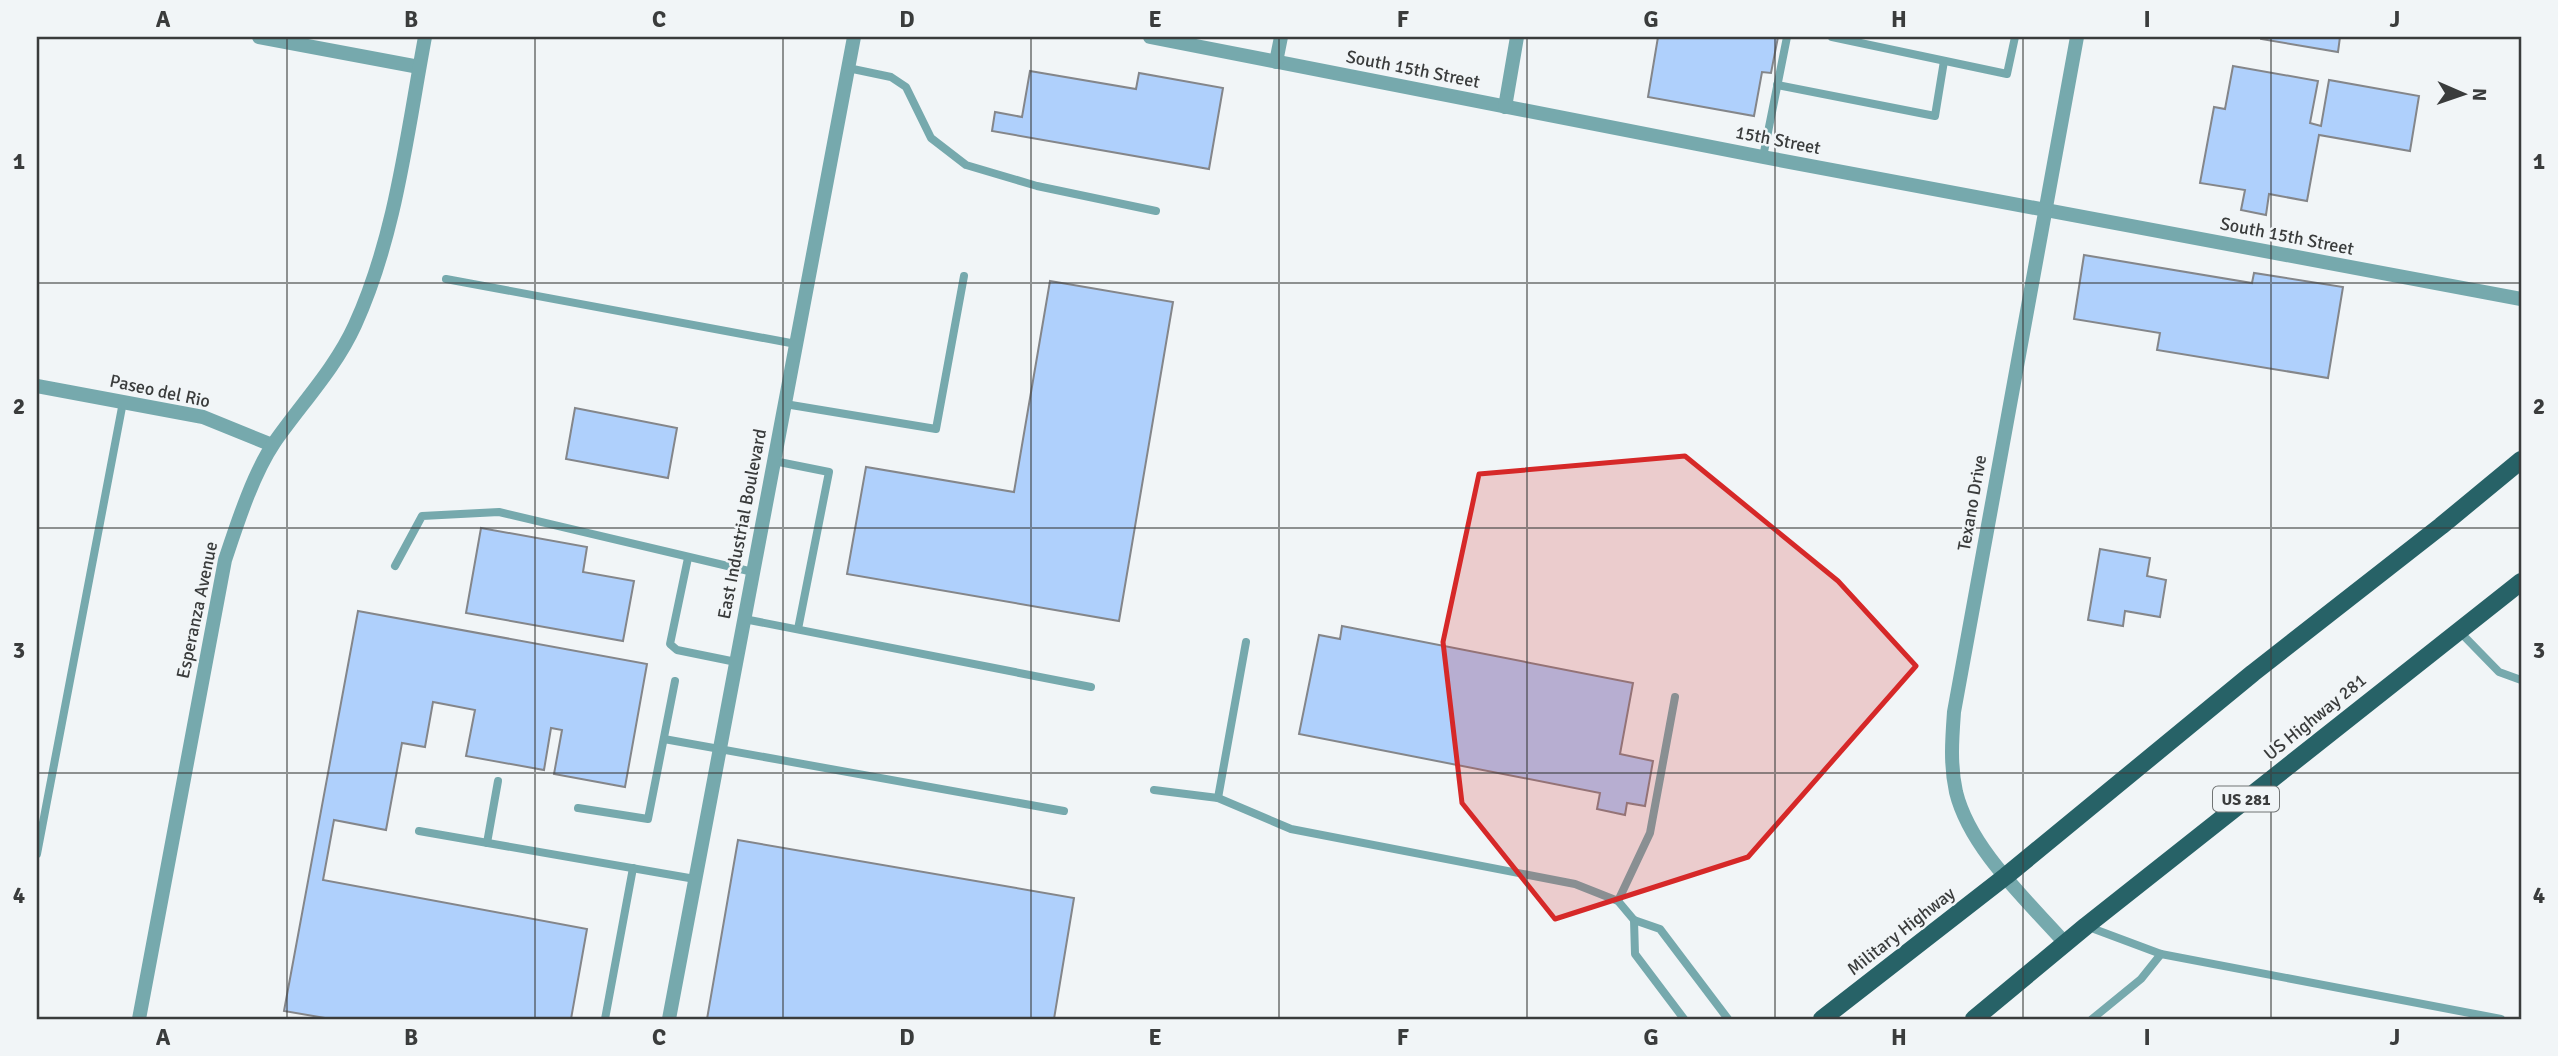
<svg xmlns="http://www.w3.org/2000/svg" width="2558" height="1056" font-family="Signika,sans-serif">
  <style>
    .building { fill: #afd0fc; stroke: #84868a; stroke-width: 2 }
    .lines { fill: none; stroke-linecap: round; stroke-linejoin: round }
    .service { stroke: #76a9ad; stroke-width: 8 }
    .minor { stroke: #76a9ad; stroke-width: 14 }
    .tertiary { stroke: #76a9ad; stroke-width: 14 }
    .primary { stroke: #276267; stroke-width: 18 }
    .marked { fill: #d62828; fill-opacity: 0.2; stroke: #d62828; stroke-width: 5; stroke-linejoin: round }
    .grid { fill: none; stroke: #3a3c3c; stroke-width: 2; stroke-opacity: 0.55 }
    .labels { text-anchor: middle; stroke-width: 5; stroke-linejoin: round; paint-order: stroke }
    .shield { fill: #f1f5f7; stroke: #717474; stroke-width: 2 }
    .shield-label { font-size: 16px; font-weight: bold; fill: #3a3c3c }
    .street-label { font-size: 18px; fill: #3a3c3c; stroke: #f1f5f7 }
    .neatline { fill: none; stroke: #3a3c3c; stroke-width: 2.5 }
    .grid-label { font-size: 23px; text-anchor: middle; font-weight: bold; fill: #3a3c3c }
  </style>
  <rect width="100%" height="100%" fill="#f1f5f7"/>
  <!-- building -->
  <g class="building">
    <polygon points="1658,37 1778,37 1771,73 1762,72 1754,116 1648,97"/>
    <polygon points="2261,37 2340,37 2338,52 2261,39"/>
    <polygon points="2233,66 2318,81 2310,123 2321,126 2329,80 2419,96 2410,151 2319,135 2307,201 2269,194 2266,215 2241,210 2245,190 2200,183 2214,107 2225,109"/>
    <polygon points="1030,71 1136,89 1139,73 1223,88 1209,169 992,131 995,112 1022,117"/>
    <polygon points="2084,255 2252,283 2254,273 2343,287 2328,378 2157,350 2160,333 2074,319"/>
    <polygon points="1050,281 1173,302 1119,621 847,574 866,467 1014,492"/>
    <polygon points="575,408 677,428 668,478 566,459"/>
    <polygon points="481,528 587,547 583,572 634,581 623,641 466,613"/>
    <polygon points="2100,549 2150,558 2147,576 2166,580 2160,617 2125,611 2123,626 2088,620"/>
    <polygon points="358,611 647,664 625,787 554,774 562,730 551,728 544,770 466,756 475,710 433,702 425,747 402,743 386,830 334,820 323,880 587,929 571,1019 331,1019 284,1011"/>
    <polygon points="1342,626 1633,683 1620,754 1653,761 1645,806 1627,803 1625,815 1597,809 1600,793 1299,734 1319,635 1340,639"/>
    <polygon points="738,840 1074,898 1054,1019 707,1019"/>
  </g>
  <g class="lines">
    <!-- service -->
    <g class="service">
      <polyline points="1832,37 2007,74 2015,37"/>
      <polyline points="848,68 891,77 906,87 931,138 966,165 1037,186 1156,211"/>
      <polyline points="1777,85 1935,116 1944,61"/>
      <polyline points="1763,157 1787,37"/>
      <polyline points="446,279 796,344"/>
      <polyline points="785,404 936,429 964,276"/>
      <polyline points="774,461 829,472 798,629"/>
      <polyline points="688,558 670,644 677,650 736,662"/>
      <polyline points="395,566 422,516 499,512 753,572"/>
      <polyline points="744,619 1091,687"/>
      <polyline points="2458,630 2499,672 2521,680"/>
      <polyline points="664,739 1064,811"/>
      <polyline points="1154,790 1218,798 1291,829 1575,884 1618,901 1634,920 1660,929 1728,1019"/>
      <polyline points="1218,798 1246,642"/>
      <polyline points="578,808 648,819 675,681"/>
      <polyline points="419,831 695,879"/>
      <polyline points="487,843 498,781"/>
      <polyline points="37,854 123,402"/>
      <polyline points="1618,901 1650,833 1675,697"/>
      <polyline points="1634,920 1635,954 1684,1019"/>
      <polyline points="2086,926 2161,954 2501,1019"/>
      <polyline points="605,1019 633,868"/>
      <polyline points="2092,1019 2141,979 2161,954"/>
    </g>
    <!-- minor -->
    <g class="minor">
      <polyline points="259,37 419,67"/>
      <polyline points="1150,37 1763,157 2521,299"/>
      <polyline points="1276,62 1281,37"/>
      <polyline points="1505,107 1517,37"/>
      <polyline points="37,386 203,417 272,445"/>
      <path d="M139,1019l86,-459c12,-36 28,-86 49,-117 27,-39 61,-74 81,-118 41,-90 52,-192 70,-288"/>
      <polyline points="669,1019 854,37"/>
    </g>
    <!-- tertiary -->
    <path class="tertiary" d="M2065,943c-38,-43 -95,-94 -109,-151 -6,-27 -4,-53 -2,-80l123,-675"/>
    <!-- primary -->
    <g class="primary">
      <polyline points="1822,1019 2006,876 2253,673 2441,526 2521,460"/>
      <polyline points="1974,1019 2086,926 2521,582"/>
    </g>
  </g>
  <!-- marked area -->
  <path class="marked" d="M1685,456l153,125 78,85 -168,191 -193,62 -93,-116 -19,-161 36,-168z"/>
  <!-- grid -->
  <path class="grid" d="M287,37v982M535,37v982M783,37v982M1031,37v982M1279,37v982M1527,37v982M1775,37v982M2023,37v982M2271,37v982M37,283h2484M37,528h2484M37,773h2484"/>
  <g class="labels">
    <!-- shield labels -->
    <rect class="shield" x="2213" y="786.5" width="66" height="25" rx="5"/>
    <g class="shield-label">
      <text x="2246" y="805">US 281</text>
    </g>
    <!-- street labels -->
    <g class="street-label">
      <text transform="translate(1413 69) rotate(11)" y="6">South 15th Street</text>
      <text transform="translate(1778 140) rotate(11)" y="6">15th Street</text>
      <text transform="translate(2287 236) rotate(11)" y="6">South 15th Street</text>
      <text transform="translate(160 391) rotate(12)" y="6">Paseo del Rio</text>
      <text transform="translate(1972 503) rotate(-80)" y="6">Texano Drive</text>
      <text transform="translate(742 524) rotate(-79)" y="6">East Industrial Boulevard</text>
      <text transform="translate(197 610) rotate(-78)" y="6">Esperanza Avenue</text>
      <text transform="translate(2315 717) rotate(-39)" y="6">US Highway 281</text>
      <text transform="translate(1901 931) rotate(-38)" y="6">Military Highway</text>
    </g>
  </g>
  <!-- border -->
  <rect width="2558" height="1056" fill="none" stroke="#f1f5f7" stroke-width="77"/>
  <!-- north arrow -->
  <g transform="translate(2463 94) rotate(92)" stroke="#f1f5f7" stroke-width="5" paint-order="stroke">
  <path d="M0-5L12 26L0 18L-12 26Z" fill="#3a3c3c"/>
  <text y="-10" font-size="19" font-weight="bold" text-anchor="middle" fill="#3a3c3c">N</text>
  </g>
  <rect x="38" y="38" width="2482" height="980" class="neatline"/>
  <g class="grid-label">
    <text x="163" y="27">A</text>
    <text x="411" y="27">B</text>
    <text x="659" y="27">C</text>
    <text x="907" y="27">D</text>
    <text x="1155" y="27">E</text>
    <text x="1403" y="27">F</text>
    <text x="1651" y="27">G</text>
    <text x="1899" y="27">H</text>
    <text x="2147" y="27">I</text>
    <text x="2395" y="27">J</text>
    <text x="19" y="169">1</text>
    <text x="2539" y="169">1</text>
    <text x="19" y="414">2</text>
    <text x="2539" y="414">2</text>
    <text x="19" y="658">3</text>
    <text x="2539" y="658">3</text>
    <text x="19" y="903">4</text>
    <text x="2539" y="903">4</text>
    <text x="163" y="1045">A</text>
    <text x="411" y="1045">B</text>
    <text x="659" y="1045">C</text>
    <text x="907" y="1045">D</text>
    <text x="1155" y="1045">E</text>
    <text x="1403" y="1045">F</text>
    <text x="1651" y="1045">G</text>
    <text x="1899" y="1045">H</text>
    <text x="2147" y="1045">I</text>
    <text x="2395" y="1045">J</text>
  </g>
</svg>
